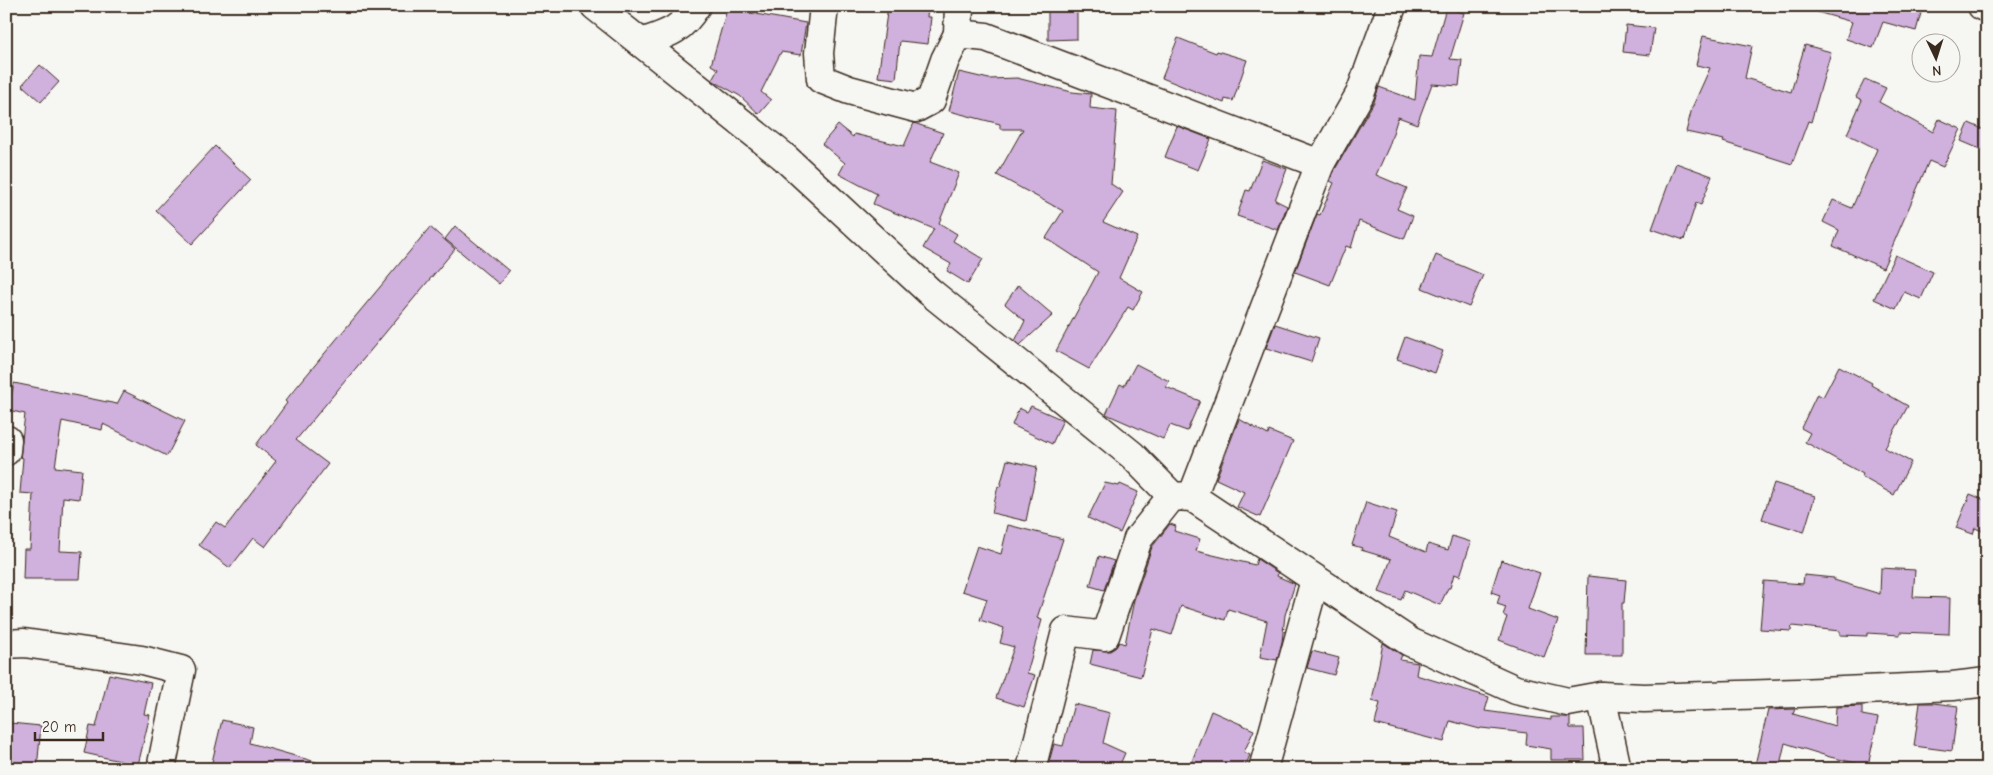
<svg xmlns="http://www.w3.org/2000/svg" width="1993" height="775" font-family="'Comic Neue',sans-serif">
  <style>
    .building { fill: #d0b0dc; stroke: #3b2a1e }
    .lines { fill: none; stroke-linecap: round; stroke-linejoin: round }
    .minor-casing { stroke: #3b2a1e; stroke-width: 31 }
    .minor { stroke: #f6f6f2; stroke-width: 28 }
  </style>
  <rect width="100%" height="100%" fill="#f6f6f2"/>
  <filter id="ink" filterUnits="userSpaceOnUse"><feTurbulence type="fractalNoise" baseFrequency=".02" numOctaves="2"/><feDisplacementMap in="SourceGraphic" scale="10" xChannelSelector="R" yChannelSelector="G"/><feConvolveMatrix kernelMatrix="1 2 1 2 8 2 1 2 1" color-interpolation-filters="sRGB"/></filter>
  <g filter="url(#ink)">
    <!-- building -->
    <g class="building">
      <polygon points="728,6 752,6 750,13 806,23 801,55 781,52 761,92 771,100 759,114 740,96 712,80 718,69 711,65"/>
      <polygon points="888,6 928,6 927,17 931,17 928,44 900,41 896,79 878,77"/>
      <polygon points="1048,6 1077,6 1077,39 1048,40"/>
      <polygon points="1817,6 1923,6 1916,31 1883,22 1873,48 1846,39 1852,22 1817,12"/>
      <polygon points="1446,8 1464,13 1450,59 1462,60 1459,86 1432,84 1417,124 1398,117 1389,146 1376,175 1407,188 1397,209 1413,216 1404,239 1359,221 1351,248 1346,246 1330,285 1295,272 1317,214 1320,215 1334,183 1330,181 1334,171 1374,102 1379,87 1415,100 1419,56 1432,57"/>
      <polygon points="1626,25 1654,28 1650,55 1623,52"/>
      <polygon points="1703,36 1752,46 1745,78 1791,92 1805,45 1831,52 1811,122 1808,121 1792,164 1723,142 1724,140 1686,132 1692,108 1710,68 1696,65"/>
      <polygon points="1178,38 1216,53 1217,51 1247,60 1233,101 1225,99 1224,103 1162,78"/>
      <polygon points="40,65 59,82 41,102 22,85"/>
      <polygon points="959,72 989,79 1017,78 1072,92 1091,94 1090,108 1117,111 1111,184 1123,192 1103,222 1137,237 1119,278 1143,292 1133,310 1128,307 1089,369 1056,351 1098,272 1046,238 1063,211 997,175 1023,129 1000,129 1000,124 949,111"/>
      <polygon points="1865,79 1886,88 1879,102 1933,132 1939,119 1961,129 1943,167 1929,161 1883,268 1833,246 1839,230 1823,222 1833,200 1852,208 1877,149 1847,134 1862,100 1856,97"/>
      <polygon points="914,123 943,133 930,162 959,173 939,223 957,234 953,241 983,259 968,284 947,271 951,264 923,248 934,229 873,204 877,194 839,174 845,163 822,144 838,125 853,137 854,134 904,146"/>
      <polygon points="1969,123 1987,131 1987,152 1961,141"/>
      <polygon points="1177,126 1211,139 1198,170 1165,157"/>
      <polygon points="215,146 251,180 192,244 156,210"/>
      <polygon points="1262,160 1287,169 1275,200 1287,206 1278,230 1237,216 1246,190 1250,191"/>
      <polygon points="1676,163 1712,176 1701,205 1696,203 1684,240 1652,229"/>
      <polygon points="455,226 509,271 499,284 445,239"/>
      <polygon points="430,227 455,249 296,440 328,464 265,547 253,538 230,568 199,545 216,522 225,528 276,461 256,445 287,403 285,401"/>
      <polygon points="1436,255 1483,275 1469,307 1422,288"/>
      <polygon points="1895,255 1933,272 1921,299 1904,292 1896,309 1874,299"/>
      <polygon points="1018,285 1053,315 1020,345 1015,341 1025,321 1005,304"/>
      <polygon points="1275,324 1319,338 1311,362 1266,348"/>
      <polygon points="1405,337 1443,351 1435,373 1397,359"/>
      <polygon points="1136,364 1169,381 1166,387 1200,401 1187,431 1170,425 1163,439 1106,414 1120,384 1124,386"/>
      <polygon points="1839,366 1872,383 1871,385 1908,406 1885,448 1911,462 1894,495 1862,477 1863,474 1805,442 1810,433 1801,428 1817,394 1823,397"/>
      <polygon points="14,383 117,404 124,391 185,421 167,456 103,424 102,430 62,421 55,467 82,470 79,499 63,497 60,551 82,552 80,579 23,579 24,549 30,549 33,494 20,493 23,458 20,457 25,414 8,410"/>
      <polygon points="1031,406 1063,420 1052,444 1012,425 1019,408 1027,412"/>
      <polygon points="1239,419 1268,435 1269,431 1293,441 1260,517 1237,507 1244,492 1216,479"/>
      <polygon points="1007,460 1037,467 1026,521 992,513 998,486 1000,487"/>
      <polygon points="1105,483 1119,486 1120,484 1138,492 1120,533 1088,518"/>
      <polygon points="1774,483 1815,496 1804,532 1762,519"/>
      <polygon points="1970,494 1987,501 1987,533 1975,528 1973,534 1956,528"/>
      <polygon points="1366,502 1397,512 1389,537 1426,552 1428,544 1448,550 1452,536 1471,542 1460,576 1454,574 1450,588 1448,588 1440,605 1405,590 1401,600 1379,592 1391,559 1361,550 1362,548 1352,545"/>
      <polygon points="1170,524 1176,526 1174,531 1200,539 1196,551 1255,565 1257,559 1278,573 1277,576 1295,584 1285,615 1282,642 1277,660 1260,657 1267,621 1228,609 1225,620 1181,606 1172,635 1153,629 1141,677 1090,664 1093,650 1110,651 1116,647 1119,642 1125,644 1134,600 1152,547"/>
      <polygon points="1008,525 1063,539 1037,618 1042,620 1027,673 1035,675 1024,707 996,698 1014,647 1000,643 1004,628 980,620 987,599 962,591 977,546 1001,554"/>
      <polygon points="1099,556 1114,561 1104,590 1090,586"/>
      <polygon points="1501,560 1540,573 1528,609 1558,620 1544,657 1499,640 1507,617 1503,615 1506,607 1497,604 1500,595 1491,592"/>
      <polygon points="1881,568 1915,570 1913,597 1950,598 1949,634 1900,632 1900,635 1867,633 1867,636 1840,635 1840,631 1792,626 1791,631 1760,629 1764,581 1803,584 1804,575 1834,578 1834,580 1880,594"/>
      <polygon points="1588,576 1626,580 1624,603 1622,603 1622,655 1586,655"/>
      <polygon points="1383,643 1402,655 1400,660 1418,663 1416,675 1489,697 1485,711 1551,720 1551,717 1570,717 1570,728 1584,728 1585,760 1551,760 1551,749 1526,745 1527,733 1481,728 1480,729 1450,721 1444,742 1375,724 1380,703 1372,701"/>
      <polygon points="1312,651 1339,658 1334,675 1307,668"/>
      <polygon points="109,674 151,683 144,714 150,715 138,765 84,753 90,726 96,727"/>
      <polygon points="1920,703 1933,703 1958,706 1952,751 1914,746"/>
      <polygon points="1074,704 1110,713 1103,743 1125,753 1118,769 1047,769 1054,744 1063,746"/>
      <polygon points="1862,706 1862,715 1878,718 1868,766 1830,757 1785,743 1779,769 1754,769 1768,710 1795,709 1793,714 1835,726 1836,707"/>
      <polygon points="1211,711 1254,730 1244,752 1250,755 1244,769 1189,769"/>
      <polygon points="222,720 253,727 250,743 323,764 322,769 240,769 212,762"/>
      <polygon points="10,723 41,726 37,769 6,769"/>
    </g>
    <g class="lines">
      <!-- minor casing -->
      <g class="minor-casing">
        <g id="minor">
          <polyline points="595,6 783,156 930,292 1132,455 1172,496 1192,497 1410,642 1516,690 1568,702 1601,696 1644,698 1798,693 1953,686 1987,682"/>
          <polyline points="824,6 819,53 821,79 849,90 916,108 931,100 945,60 958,34 986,37 1320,164 1360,94 1392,6"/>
          <polyline points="1982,6 1987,8"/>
          <polyline points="958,34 959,6"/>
          <path d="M641,43c26,-9 40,-12 55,-37"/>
          <polyline points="6,451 7,440"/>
          <polyline points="1192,497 1320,164"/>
          <polyline points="6,644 24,643 142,660 181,670 161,769"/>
          <polyline points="1601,696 1617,769"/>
          <polyline points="1031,769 1066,631 1105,636 1138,539 1172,496"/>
          <polyline points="1263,769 1315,580"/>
        </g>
      </g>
      <!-- minor -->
      <use href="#minor" class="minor"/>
    </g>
  </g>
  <!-- margin -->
  <rect width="1993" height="775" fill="none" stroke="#f6f6f2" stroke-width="25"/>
  <rect x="12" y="12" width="1968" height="750" fill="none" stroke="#3b2a1e" stroke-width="2" filter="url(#ink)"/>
  <!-- north arrow -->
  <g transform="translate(1936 58) rotate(176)"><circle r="24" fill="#f6f6f2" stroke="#aba49d"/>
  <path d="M0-4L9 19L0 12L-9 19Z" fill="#3b2a1e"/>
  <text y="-8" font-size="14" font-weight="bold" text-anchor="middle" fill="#3b2a1e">N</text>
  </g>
  <!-- scale -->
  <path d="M35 732v8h68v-8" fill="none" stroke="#3b2a1e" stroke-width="2.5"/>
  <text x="42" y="732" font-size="15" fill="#3b2a1e" stroke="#f6f6f2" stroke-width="4" paint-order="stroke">20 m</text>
</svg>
